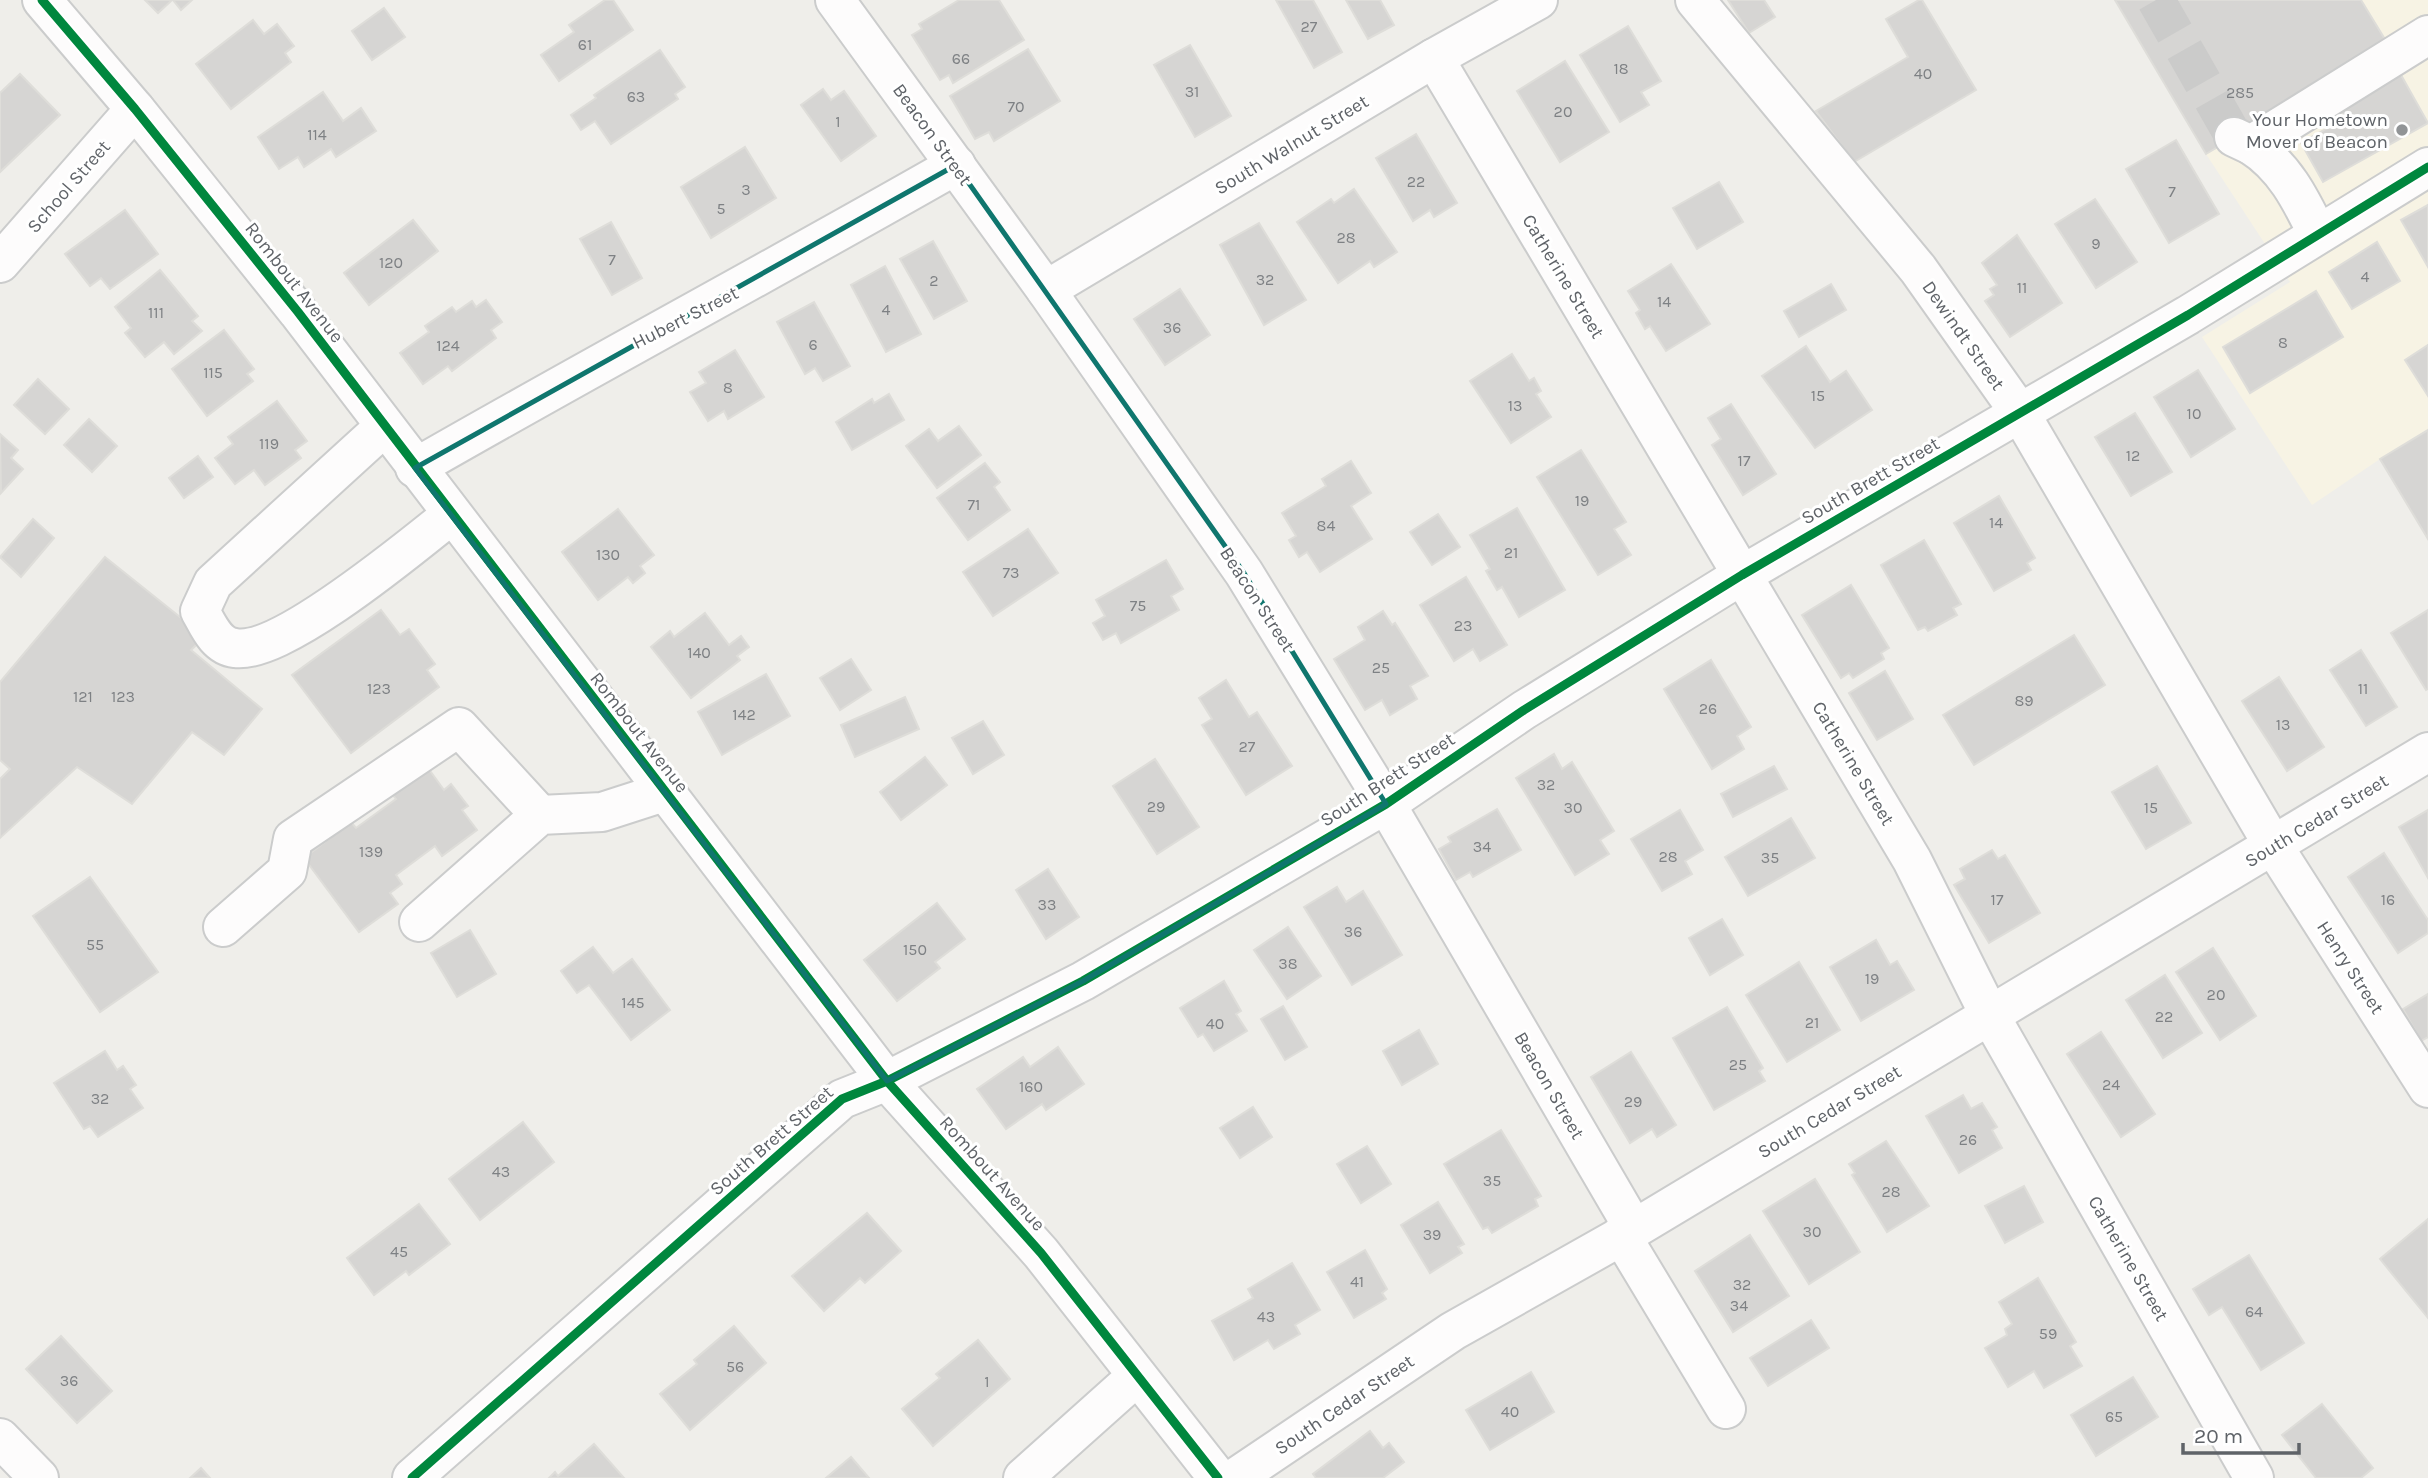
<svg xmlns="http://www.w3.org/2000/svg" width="2428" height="1478" font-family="Karla,sans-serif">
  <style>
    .commercial { fill: #f7f3e4 }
    .building { fill: #d6d5d3; stroke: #deddd9; stroke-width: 2 }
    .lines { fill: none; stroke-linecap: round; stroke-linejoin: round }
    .minor-tunnel { stroke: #cbcbca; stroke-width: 38; stroke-dasharray: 38 19; stroke-linecap: butt }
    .minor-casing { stroke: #cbcccc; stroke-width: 42 }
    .minor { stroke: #fdfcfc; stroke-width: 38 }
    .cycleway-casing { stroke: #fff; stroke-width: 13 }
    .cycleway { stroke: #00873e; stroke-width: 9 }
    .marked { fill: none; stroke: #0f766e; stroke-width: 5; stroke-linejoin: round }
    .poi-dot { fill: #919496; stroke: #fff; stroke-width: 2.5 }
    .labels { text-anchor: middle; stroke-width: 6; stroke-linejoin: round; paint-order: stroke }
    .number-label { font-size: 16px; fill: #7e8184 }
    .poi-label { font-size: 19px; fill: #5f6368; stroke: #fff; text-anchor: end }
    .street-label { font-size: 19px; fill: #5f6368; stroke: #fff }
  </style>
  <rect width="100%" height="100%" fill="#efeeea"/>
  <!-- commercial -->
  <polygon class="commercial" points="2115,0 2428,0 2428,539 2380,459 2312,505 2202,337 2290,282 2206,154"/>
  <!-- building -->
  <g class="building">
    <polygon points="145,0 172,0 158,13"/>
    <polygon points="173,0 192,0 181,10"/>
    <polygon points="605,0 613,0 633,30 559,81 541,55 574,32 569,25"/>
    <polygon points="959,0 999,0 1024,40 953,83 949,75 940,80 912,35 922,29 919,24"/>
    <polygon points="1276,0 1313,0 1342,52 1314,68"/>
    <polygon points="1346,0 1380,0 1394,25 1368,39"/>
    <polygon points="1728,0 1764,0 1775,17 1749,33"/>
    <polygon points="1919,0 1922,0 1976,90 1854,162 1816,111 1908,57 1886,19"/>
    <polygon points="2115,0 2361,0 2389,46 2206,154"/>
    <polygon points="384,8 405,37 372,60 352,31"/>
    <polygon points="253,20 264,34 277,24 294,46 285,53 291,62 231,109 196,64"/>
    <polygon points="1628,26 1661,81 1641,92 1649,105 1620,122 1580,55"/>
    <polygon points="1190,45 1231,116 1195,137 1154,65"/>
    <polygon points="1028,49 1060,101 994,141 989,132 975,139 950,96"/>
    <polygon points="660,50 685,87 675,94 678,99 611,144 595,121 581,130 571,115 596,98 594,95"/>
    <polygon points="1565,61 1609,132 1560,162 1517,91"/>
    <polygon points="2396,66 2428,123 2323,182 2301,143 2345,118 2335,100"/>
    <polygon points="20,74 60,115 0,172 0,93"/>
    <polygon points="823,89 831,100 844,91 876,136 841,161 801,105"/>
    <polygon points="323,92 343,121 361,108 376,131 336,157 331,149 304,167 298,157 279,169 258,137"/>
    <polygon points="1416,134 1457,203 1434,217 1430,210 1413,221 1376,158"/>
    <polygon points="2176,140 2219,214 2169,243 2126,169"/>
    <polygon points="745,147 776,198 711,238 681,187"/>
    <polygon points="1719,182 1743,222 1697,249 1673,208"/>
    <polygon points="1354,189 1397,252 1374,267 1370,261 1338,283 1297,222 1331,199 1334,203"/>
    <polygon points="2095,199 2137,262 2096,288 2055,224"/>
    <polygon points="2428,205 2428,267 2401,220"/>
    <polygon points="125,210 158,254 110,289 101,278 90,286 65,254"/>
    <polygon points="413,220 438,251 369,305 344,273"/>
    <polygon points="611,222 642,278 612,295 580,239"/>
    <polygon points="1259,223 1306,300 1264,325 1220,245"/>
    <polygon points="2017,235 2062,303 2010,337 1985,301 1994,295 1990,289 1997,285 1982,263"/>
    <polygon points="933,241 967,301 934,319 900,259"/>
    <polygon points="2377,242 2400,281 2352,309 2329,272"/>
    <polygon points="1671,264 1710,324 1666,351 1650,326 1645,329 1636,313 1640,310 1628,291"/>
    <polygon points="885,266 921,334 886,352 851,285"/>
    <polygon points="160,270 198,316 192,321 202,331 174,354 164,342 145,357 125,333 131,328 115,307"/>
    <polygon points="1831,284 1846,310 1799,337 1784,311"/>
    <polygon points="1180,289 1210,335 1165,365 1134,319"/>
    <polygon points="2316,291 2343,337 2250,393 2223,347"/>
    <polygon points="486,300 502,322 491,330 496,338 452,371 448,366 423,384 400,353 429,332 425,326 452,307 456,312 472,301 476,307"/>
    <polygon points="814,302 850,366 823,381 815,368 805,374 777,322"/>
    <polygon points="224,330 254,369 247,374 253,381 207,416 172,369"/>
    <polygon points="2428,345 2428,396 2405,360"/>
    <polygon points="1806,346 1830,382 1846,371 1872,410 1815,448 1762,376"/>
    <polygon points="735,350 764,397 728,419 724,411 708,421 690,392 706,383 699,372"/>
    <polygon points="1512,354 1529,381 1534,378 1541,391 1536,394 1551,417 1511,443 1470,381"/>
    <polygon points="2198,370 2235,429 2191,457 2154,397"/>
    <polygon points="38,379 69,409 45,434 14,405"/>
    <polygon points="889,394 904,420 852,450 836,422 872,399 874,403"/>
    <polygon points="277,401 307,441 295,450 301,458 265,485 254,470 235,484 215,458 233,444 228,437"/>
    <polygon points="1731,404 1776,474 1743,495 1712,445 1721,439 1708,418"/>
    <polygon points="2135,413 2172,472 2131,496 2095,437"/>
    <polygon points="89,419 117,446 92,472 64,445"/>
    <polygon points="959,426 981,455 937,488 906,446 929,429 938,441"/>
    <polygon points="2428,430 2428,539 2380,459"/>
    <polygon points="0,434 18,450 11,458 23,469 1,493"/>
    <polygon points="1581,450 1626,522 1614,529 1631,555 1598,575 1537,477"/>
    <polygon points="198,456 213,477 184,498 169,478"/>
    <polygon points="1351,461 1371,493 1351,506 1372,539 1320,572 1307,552 1299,557 1289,540 1296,536 1282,513 1326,486 1322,479"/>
    <polygon points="985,463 1000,482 994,487 1010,510 968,540 937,498"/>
    <polygon points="1999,496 2035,558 2027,563 2031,570 1994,591 1954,523"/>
    <polygon points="1517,508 1565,590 1519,617 1502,587 1497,590 1486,571 1490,569 1470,535"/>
    <polygon points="618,509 654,555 640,566 645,573 633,583 628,577 598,600 562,552"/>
    <polygon points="1438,514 1460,547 1432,565 1410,532"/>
    <polygon points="33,519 54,538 21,577 0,557"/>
    <polygon points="1028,529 1058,573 993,616 963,572"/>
    <polygon points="1924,540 1961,604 1953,608 1957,615 1928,631 1925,627 1918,630 1881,565"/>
    <polygon points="105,557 205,637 191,650 262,709 224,755 192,732 132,804 77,767 0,838 0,779 10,769 0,760 0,682"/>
    <polygon points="1166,560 1183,589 1171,596 1179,610 1121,643 1116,633 1103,640 1093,623 1105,616 1096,600"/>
    <polygon points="1466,577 1507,645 1480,661 1473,649 1454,661 1420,605"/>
    <polygon points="1851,585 1889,648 1881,653 1884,659 1853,678 1849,673 1841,678 1802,615"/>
    <polygon points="381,610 400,635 409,629 435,664 427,670 439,687 351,753 292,675"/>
    <polygon points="2428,610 2428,689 2426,690 2391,633"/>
    <polygon points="1383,611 1392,625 1395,623 1428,676 1410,686 1417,699 1390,715 1382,700 1365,710 1334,659 1365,640 1358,627"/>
    <polygon points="705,613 729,645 741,636 749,647 737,656 740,660 691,698 651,647 670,631 674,637"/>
    <polygon points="2074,635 2105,685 1974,765 1943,715"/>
    <polygon points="2361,650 2397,707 2366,726 2330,670"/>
    <polygon points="851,659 871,690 840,710 820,678"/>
    <polygon points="1711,660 1751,727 1737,736 1744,749 1712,769 1664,689"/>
    <polygon points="1885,671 1913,719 1877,740 1849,693"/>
    <polygon points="766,674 790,716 722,755 698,712"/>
    <polygon points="2279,677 2324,747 2287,771 2242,701"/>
    <polygon points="1226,680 1249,717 1257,712 1292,766 1246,795 1202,725 1212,719 1199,698"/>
    <polygon points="905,697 919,729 855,757 841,725"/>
    <polygon points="983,721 1004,755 973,774 952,738"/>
    <polygon points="1554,754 1562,769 1572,762 1614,831 1600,840 1609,854 1575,875 1516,778"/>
    <polygon points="925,757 947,785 901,820 880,792"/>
    <polygon points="1155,759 1199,827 1157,854 1113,786"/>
    <polygon points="1774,766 1787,789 1733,817 1721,794"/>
    <polygon points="2157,766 2191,823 2146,849 2112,792"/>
    <polygon points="428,768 444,790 451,784 468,806 462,810 477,830 442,856 435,846 396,875 402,884 390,893 398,904 359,932 304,858 351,822 356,828 396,799 392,794"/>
    <polygon points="1497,809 1521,850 1473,877 1470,872 1456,880 1439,849 1451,842 1448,837"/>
    <polygon points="1680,810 1703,850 1685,861 1692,874 1662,891 1631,839"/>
    <polygon points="2428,810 2428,878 2399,827"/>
    <polygon points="1791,818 1815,858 1748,896 1725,857"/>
    <polygon points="1992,850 1998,859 2005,855 2040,913 1989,943 1954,885 1965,879 1960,869"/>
    <polygon points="2384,853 2428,920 2428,933 2398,953 2348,877"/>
    <polygon points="1048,869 1079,917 1046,939 1016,890"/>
    <polygon points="90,877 158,972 100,1012 33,916"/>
    <polygon points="1337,887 1346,902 1363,891 1402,955 1352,985 1304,907"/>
    <polygon points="937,903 965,939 935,962 940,968 897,1001 864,960"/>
    <polygon points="1722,919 1743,955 1710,975 1689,938"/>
    <polygon points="1288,927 1321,976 1287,999 1254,950"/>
    <polygon points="470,930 496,974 457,997 431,953"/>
    <polygon points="1876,940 1890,965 1897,961 1914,990 1861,1021 1830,967"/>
    <polygon points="593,947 613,973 632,959 670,1010 631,1040 589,985 577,993 561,971"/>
    <polygon points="2213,948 2256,1016 2220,1040 2176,972"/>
    <polygon points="1799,962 1840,1030 1787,1062 1746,995"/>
    <polygon points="2165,975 2202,1033 2163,1058 2126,1000"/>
    <polygon points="1224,981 1241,1011 1236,1014 1247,1031 1214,1051 1203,1034 1198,1037 1180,1008"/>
    <polygon points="2428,994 2428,1037 2421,1041 2403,1009"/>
    <polygon points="1283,1006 1307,1047 1285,1060 1261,1019"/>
    <polygon points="1727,1007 1763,1068 1759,1071 1765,1081 1714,1110 1673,1038"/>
    <polygon points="1419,1030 1438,1064 1402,1085 1383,1051"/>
    <polygon points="2101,1032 2155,1114 2121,1137 2067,1054"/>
    <polygon points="1058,1047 1084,1084 1046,1110 1042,1104 1006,1129 977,1089 1023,1057 1030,1067"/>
    <polygon points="105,1051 117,1070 123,1066 136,1085 130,1089 143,1108 98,1137 90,1126 84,1129 54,1083"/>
    <polygon points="1631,1052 1676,1125 1657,1137 1652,1129 1630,1143 1591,1077"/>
    <polygon points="1963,1095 1971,1109 1982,1103 1997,1127 1992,1130 2002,1148 1959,1173 1926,1116"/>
    <polygon points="1253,1107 1272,1137 1240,1158 1220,1128"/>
    <polygon points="523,1122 554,1162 480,1220 449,1179"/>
    <polygon points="1501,1130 1541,1196 1535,1199 1538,1206 1492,1233 1488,1227 1483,1229 1444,1164"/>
    <polygon points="1886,1141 1929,1206 1887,1232 1852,1175 1855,1173 1849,1164"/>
    <polygon points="1367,1146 1391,1184 1361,1203 1337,1164"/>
    <polygon points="1815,1179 1860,1252 1809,1284 1763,1211"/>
    <polygon points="2024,1186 2043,1222 2005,1243 1985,1206"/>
    <polygon points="1438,1202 1464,1244 1458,1247 1462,1253 1430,1273 1401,1225"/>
    <polygon points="419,1204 450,1244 409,1275 406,1271 374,1295 347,1258"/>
    <polygon points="867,1213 901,1251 865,1283 860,1278 824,1311 792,1276"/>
    <polygon points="2428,1219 2428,1318 2380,1259"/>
    <polygon points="1750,1235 1789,1296 1733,1332 1695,1271"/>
    <polygon points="1365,1250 1387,1289 1382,1293 1386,1299 1354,1318 1327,1272"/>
    <polygon points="2249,1255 2304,1343 2261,1370 2222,1307 2209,1315 2193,1289"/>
    <polygon points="1292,1263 1320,1310 1295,1325 1300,1334 1274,1349 1268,1340 1234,1360 1212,1321 1253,1298 1248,1289"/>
    <polygon points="2038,1278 2076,1342 2070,1346 2082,1366 2044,1388 2034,1371 2008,1387 1985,1348 2007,1335 2005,1329 2012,1324 1999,1302"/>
    <polygon points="1811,1320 1829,1348 1768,1386 1750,1358"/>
    <polygon points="734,1326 766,1363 690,1430 660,1394 697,1364 694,1360"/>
    <polygon points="61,1336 112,1391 77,1423 26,1369"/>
    <polygon points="978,1340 1010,1379 933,1446 902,1409 940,1378 936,1374"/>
    <polygon points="1531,1372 1554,1412 1490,1450 1466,1410"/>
    <polygon points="2133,1377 2158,1417 2096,1456 2071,1415"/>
    <polygon points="2322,1404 2373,1468 2361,1478 2316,1478 2282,1435"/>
    <polygon points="1370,1431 1383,1448 1389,1443 1404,1462 1383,1478 1316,1478 1313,1474"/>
    <polygon points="594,1444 624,1478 549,1478 555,1472 558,1476"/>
    <polygon points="851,1457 869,1478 826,1478"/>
    <polygon points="201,1468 210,1478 190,1478"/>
  </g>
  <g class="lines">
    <!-- minor-tunnel -->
    <polyline class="minor-tunnel" points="2156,0 2234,137"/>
    <!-- minor casing -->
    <g class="minor-casing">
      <g id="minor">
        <polyline points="42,0 135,109 298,312 887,1081 1041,1253 1218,1478"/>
        <polyline points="835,0 1046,290 1244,573 1386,804 1634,1229"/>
        <polyline points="1695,0 1918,269 2020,413 2274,847 2428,1088"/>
        <polyline points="1434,58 1912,860 1989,1014 2254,1478"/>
        <polyline points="2234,137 2251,145 2428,35"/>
        <path d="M2251,145c33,21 49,53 66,88"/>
        <polyline points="0,263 135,109"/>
        <polyline points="1046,290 1434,58 1538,0"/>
        <path d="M384,427l-171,156 -13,28c8,14 16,35 35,37 47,7 177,-102 216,-133"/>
        <path d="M415,468c179,-103 361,-200 541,-303"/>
        <polyline points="419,922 540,815 602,812 664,792"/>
        <polyline points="223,927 287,871 293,839 459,727 540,815"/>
        <polyline points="1621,1235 1726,1409"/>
        <polyline points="0,1438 39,1478"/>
        <polyline points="412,1478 842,1099 887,1081 1083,981 1386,804 1524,710 1742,575 2188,315 2428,167"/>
        <polyline points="1023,1478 1137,1376"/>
        <polyline points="1235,1478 1453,1331 1634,1229 2428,752"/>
      </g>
    </g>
    <!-- minor -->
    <use href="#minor" class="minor"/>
    <!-- cycleway casing -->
    <g class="cycleway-casing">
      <g id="cycleway">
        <polyline points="42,0 135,109 298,312 887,1081 1041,1253 1218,1478"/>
        <polyline points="412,1478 842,1099 887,1081 1083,981 1386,804 1524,710 1742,575 2188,315 2428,167"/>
      </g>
    </g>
    <!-- cycleway -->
    <use href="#cycleway" class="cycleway"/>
  </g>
  <!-- marked area -->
  <path class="marked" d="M956,165l288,408 142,231 -303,177 -196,100 -472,-613z"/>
  <!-- markers -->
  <circle class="poi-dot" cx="2402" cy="130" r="7"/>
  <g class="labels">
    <!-- number labels -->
    <g class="number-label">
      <text x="1309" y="32">27</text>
      <text x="585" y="50">61</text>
      <text x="961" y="64">66</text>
      <text x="1621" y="74">18</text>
      <text x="1923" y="79">40</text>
      <text x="1192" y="97">31</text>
      <text x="2240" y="98">285</text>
      <text x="636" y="102">63</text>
      <text x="1016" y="112">70</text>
      <text x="1563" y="117">20</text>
      <text x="838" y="127">1</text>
      <text x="317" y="140">114</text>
      <text x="1416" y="187">22</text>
      <text x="746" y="195">3</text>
      <text x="2172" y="197">7</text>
      <text x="721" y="214">5</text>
      <text x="1346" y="243">28</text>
      <text x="2096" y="249">9</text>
      <text x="612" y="265">7</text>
      <text x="391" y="268">120</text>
      <text x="2365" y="282">4</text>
      <text x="1265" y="285">32</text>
      <text x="934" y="286">2</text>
      <text x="2022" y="293">11</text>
      <text x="1664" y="307">14</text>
      <text x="886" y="315">4</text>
      <text x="156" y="318">111</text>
      <text x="1172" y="333">36</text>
      <text x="2283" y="348">8</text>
      <text x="813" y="350">6</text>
      <text x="448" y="351">124</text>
      <text x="213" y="378">115</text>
      <text x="728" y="393">8</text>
      <text x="1818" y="401">15</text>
      <text x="1515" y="411">13</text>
      <text x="2194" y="419">10</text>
      <text x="269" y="449">119</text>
      <text x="2133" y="461">12</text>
      <text x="1744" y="466">17</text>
      <text x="1582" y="506">19</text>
      <text x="974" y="510">71</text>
      <text x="1996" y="528">14</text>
      <text x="1326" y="531">84</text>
      <text x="1511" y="558">21</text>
      <text x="608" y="560">130</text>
      <text x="1011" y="578">73</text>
      <text x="1138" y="611">75</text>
      <text x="1463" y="631">23</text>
      <text x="699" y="658">140</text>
      <text x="1381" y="673">25</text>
      <text x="379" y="694">123</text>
      <text x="2363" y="694">11</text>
      <text x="83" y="702">121</text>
      <text x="123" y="702">123</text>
      <text x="2024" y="706">89</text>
      <text x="1708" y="714">26</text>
      <text x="744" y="720">142</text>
      <text x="2283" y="730">13</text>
      <text x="1247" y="752">27</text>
      <text x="1546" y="790">32</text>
      <text x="1156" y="812">29</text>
      <text x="1573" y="813">30</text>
      <text x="2151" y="813">15</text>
      <text x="1482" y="852">34</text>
      <text x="371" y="857">139</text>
      <text x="1668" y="862">28</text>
      <text x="1770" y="863">35</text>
      <text x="1997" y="905">17</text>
      <text x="2388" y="905">16</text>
      <text x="1047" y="910">33</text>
      <text x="1353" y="937">36</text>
      <text x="95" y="950">55</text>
      <text x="915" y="955">150</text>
      <text x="1288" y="969">38</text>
      <text x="1872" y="984">19</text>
      <text x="2216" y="1000">20</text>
      <text x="633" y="1008">145</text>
      <text x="2164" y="1022">22</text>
      <text x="1812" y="1028">21</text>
      <text x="1215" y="1029">40</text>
      <text x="1738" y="1070">25</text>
      <text x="2111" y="1090">24</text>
      <text x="1031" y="1092">160</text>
      <text x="100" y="1104">32</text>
      <text x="1633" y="1107">29</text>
      <text x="1968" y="1145">26</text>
      <text x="501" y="1177">43</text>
      <text x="1492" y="1186">35</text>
      <text x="1891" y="1197">28</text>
      <text x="1812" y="1237">30</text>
      <text x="1432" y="1240">39</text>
      <text x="399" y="1257">45</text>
      <text x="1357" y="1287">41</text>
      <text x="1742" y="1290">32</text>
      <text x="1739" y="1311">34</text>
      <text x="2254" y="1317">64</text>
      <text x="1266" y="1322">43</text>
      <text x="2048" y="1339">59</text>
      <text x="735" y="1372">56</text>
      <text x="69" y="1386">36</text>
      <text x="987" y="1387">1</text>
      <text x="1510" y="1417">40</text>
      <text x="2114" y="1422">65</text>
    </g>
    <!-- poi labels -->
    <g class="poi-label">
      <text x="2388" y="126">Your Hometown<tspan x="2388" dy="22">Mover of Beacon</tspan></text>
    </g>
    <!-- street labels -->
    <g class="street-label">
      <text transform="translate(933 134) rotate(54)" y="7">Beacon Street</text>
      <text transform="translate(1291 144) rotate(-31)" y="7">South Walnut Street</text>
      <text transform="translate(68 186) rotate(-49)" y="7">School Street</text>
      <text transform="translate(1564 276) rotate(59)" y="7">Catherine Street</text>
      <text transform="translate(295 282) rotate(52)" y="7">Rombout Avenue</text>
      <text transform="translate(685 317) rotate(-27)" y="7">Hubert Street</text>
      <text transform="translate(1964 335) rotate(55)" y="7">Dewindt Street</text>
      <text transform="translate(1870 480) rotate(-30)" y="7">South Brett Street</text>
      <text transform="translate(1258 599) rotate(57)" y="7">Beacon Street</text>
      <text transform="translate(640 732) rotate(52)" y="7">Rombout Avenue</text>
      <text transform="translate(1854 763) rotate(59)" y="7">Catherine Street</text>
      <text transform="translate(1387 779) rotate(-33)" y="7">South Brett Street</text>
      <text transform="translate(2316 820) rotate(-31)" y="7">South Cedar Street</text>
      <text transform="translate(2351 967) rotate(57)" y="7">Henry Street</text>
      <text transform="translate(1550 1085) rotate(60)" y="7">Beacon Street</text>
      <text transform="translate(1829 1111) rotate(-31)" y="7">South Cedar Street</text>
      <text transform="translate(771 1140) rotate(-41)" y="7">South Brett Street</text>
      <text transform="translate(993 1173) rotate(48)" y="7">Rombout Avenue</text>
      <text transform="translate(2129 1258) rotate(60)" y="7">Catherine Street</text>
      <text transform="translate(1344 1404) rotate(-34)" y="7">South Cedar Street</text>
    </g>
  </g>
  <!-- scale -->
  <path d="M2183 1443v10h116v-10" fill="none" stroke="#5f6368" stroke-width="3.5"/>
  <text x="2194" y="1443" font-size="21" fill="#5f6368" stroke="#ffffff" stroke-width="5" paint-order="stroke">20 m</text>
</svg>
